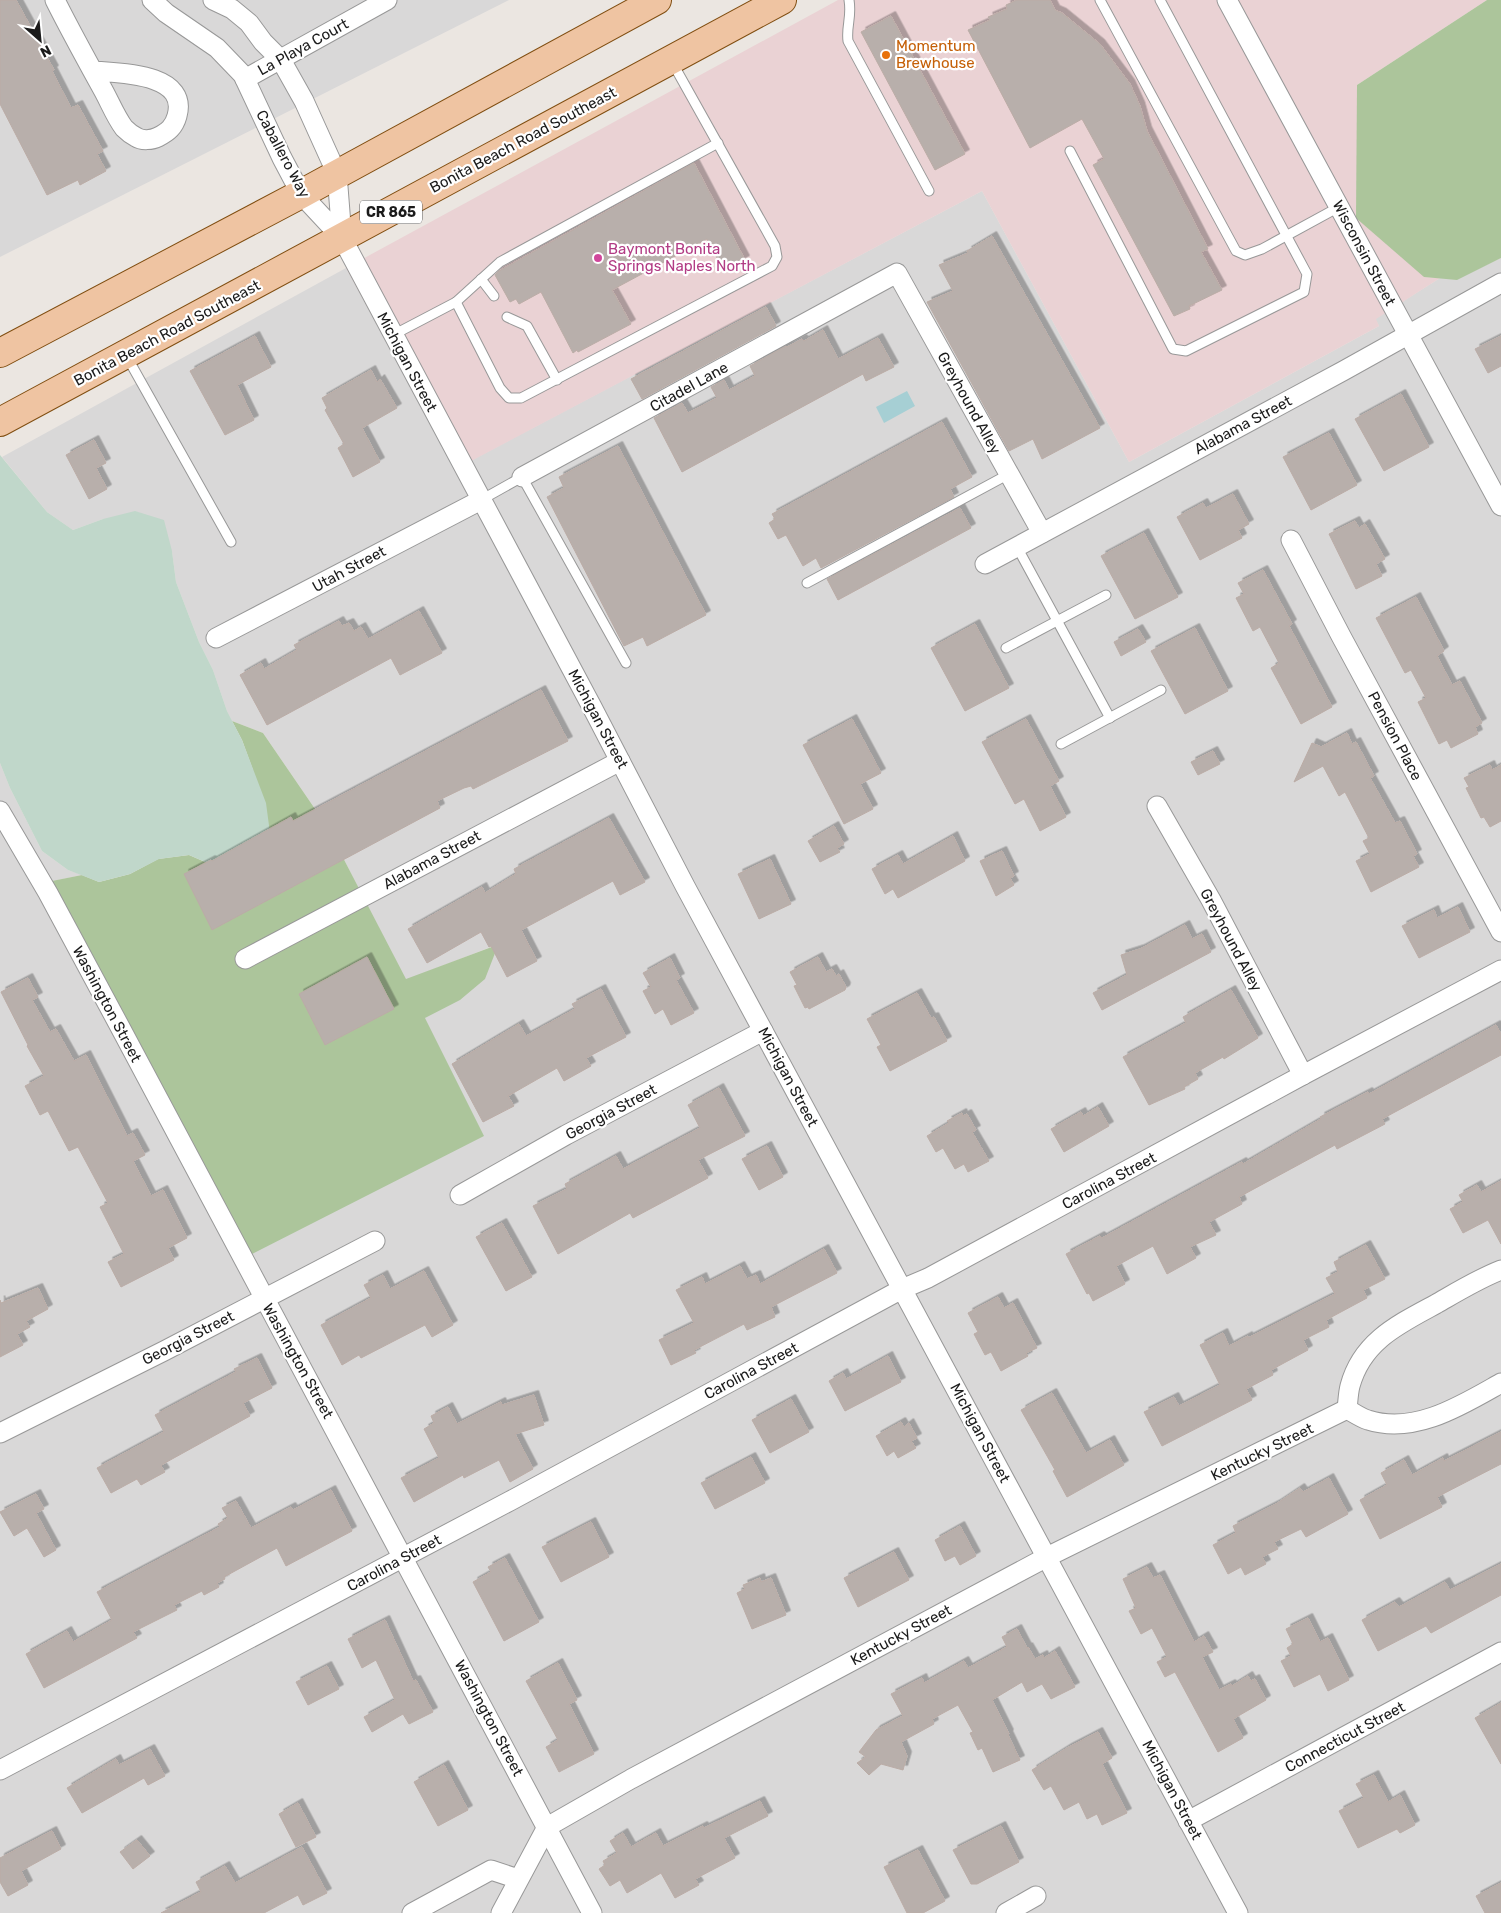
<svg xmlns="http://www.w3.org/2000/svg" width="1501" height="1913" font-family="Rubik,sans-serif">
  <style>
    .residential { fill: #d9d8d8 }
    .commercial { fill: #ead2d4 }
    .forest { fill: #acc59b }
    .wetland { fill: #c0d7ca }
    .water { fill: #a6cfd4 }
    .building { fill: #b8afab; stroke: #bbaca6; filter: url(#shadow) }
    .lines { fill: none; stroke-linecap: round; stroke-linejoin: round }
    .lane-casing { stroke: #989898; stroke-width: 11 }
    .street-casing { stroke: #989898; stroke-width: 21 }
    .primary-casing { stroke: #804e11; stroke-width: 30 }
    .lane { stroke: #fff; stroke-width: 9 }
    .street { stroke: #fff; stroke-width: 19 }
    .primary { stroke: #efc4a2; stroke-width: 28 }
    .food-dot { fill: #e8710a; stroke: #fff; stroke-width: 2 }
    .hotel-dot { fill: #d1479c; stroke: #fff; stroke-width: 2 }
    .labels { text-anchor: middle; stroke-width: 4.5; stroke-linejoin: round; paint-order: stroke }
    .shield { fill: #fff; stroke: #5f5f5f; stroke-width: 1 }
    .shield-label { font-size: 14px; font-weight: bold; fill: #1b1b1b }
    .food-label { font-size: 15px; fill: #c56008; stroke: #fff; text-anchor: start }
    .street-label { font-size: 15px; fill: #1b1b1b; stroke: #fff }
    .hotel-label { font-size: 15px; fill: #b23c85; stroke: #fff; text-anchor: start }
  </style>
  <defs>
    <filter id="shadow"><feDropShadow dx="4.5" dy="-4.5" stdDeviation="0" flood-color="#0004"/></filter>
  </defs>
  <rect width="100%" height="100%" fill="#ebe6e1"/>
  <!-- residential -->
  <g class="residential">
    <polygon points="0,0 509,0 0,257"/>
    <polygon points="982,191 1129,462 1379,326 1375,319 1440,278 1457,279 1501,258 1501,1913 0,1913 0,763 10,788 42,851 68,870 82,875 53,881 425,1018 496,945 406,980 326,825 263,733 232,721 227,711 213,670 199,642 176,582 172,551 103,519 73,530 47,512 2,457 346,268 455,469"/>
  </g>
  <!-- commercial -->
  <polygon class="commercial" points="838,0 1487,0 1357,85 1424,277 1440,278 1376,319 1379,326 1129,462 982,191 456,469 346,268"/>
  <!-- forest -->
  <g class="forest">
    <polygon points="1487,0 1501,0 1501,258 1457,280 1424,277 1356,218 1357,85"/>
    <polygon points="232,721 263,733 326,825 406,979 497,945 497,948 485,979 460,1000 425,1018 484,1136 248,1256 52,881 82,875 99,882 130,874 158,859 189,855 219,868 253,770 242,740"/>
  </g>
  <!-- wetland -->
  <polygon class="wetland" points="0,455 47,512 73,530 103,519 135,511 164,520 172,551 176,582 199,642 213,670 227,711 242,740 266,803 270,833 219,868 189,855 159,859 130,874 99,882 68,870 42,851 10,788 0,763"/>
  <!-- water -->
  <polygon class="water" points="907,391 915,406 884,423 876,407"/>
  <!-- building -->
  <g class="building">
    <polygon points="0,0 16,0 54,70 52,71 71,108 78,105 92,131 103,151 97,154 106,171 80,185 78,180 47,195 0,104"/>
    <polygon points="1017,0 1050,0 1055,10 1062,13 1100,44 1130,84 1140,106 1147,131 1208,249 1201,252 1222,290 1189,306 1190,309 1174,316 1093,165 1104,159 1082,119 1030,148 968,30 990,20 988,17 1007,9 1006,5"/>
    <polygon points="891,16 965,154 935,170 861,32"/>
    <polygon points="694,163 745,260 724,271 707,239 612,290 631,324 578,352 577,350 573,353 541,292 519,304 516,299 510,302 495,275 499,271"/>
    <polygon points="992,236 1100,428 1042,459 1033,439 1009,451 927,302 953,291 939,265 968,253 967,251"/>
    <polygon points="766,307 776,326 642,399 631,379"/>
    <polygon points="823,330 838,359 878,338 894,367 866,381 863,374 682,472 654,418 682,403 688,413 717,398 711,387 724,380 729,390 755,376 750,366 786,346 787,347 802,339 804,341"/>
    <polygon points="255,336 271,367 237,385 254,420 225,435 190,371"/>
    <polygon points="1501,336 1501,366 1488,373 1475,349"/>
    <polygon points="371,370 377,382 380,379 397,408 362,428 380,462 353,477 338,448 344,444 325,410 327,408 322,398"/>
    <polygon points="1401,394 1429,447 1384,471 1355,419"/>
    <polygon points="942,422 972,477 950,489 954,497 821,568 816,558 803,566 786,535 778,539 769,523 775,519 772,514"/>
    <polygon points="1329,433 1357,485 1311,510 1283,457"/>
    <polygon points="94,440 106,463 96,468 107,489 89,499 66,455"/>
    <polygon points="618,446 706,615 647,646 643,637 624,646 547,497 564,488 559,477"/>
    <polygon points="1233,494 1249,524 1238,530 1242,538 1200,560 1177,517 1203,503 1206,508"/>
    <polygon points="960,508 971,528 838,600 827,579"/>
    <polygon points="1355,521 1359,528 1365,524 1385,559 1376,564 1382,576 1356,589 1329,534"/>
    <polygon points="1144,533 1178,597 1135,619 1101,556"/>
    <polygon points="1263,570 1292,624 1289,626 1332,707 1301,724 1271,668 1279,663 1260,627 1253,631 1236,598 1244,594 1238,583"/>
    <polygon points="1416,597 1444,651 1437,656 1452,685 1460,681 1482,723 1475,727 1478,734 1451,748 1447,740 1439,744 1418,702 1426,698 1411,670 1405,673 1376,618"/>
    <polygon points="419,611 442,653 400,675 391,658 267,725 240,675 261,663 264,669 297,650 294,645 339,621 342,626 349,623 354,631 361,627 368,639"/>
    <polygon points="975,624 1009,688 965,711 931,648"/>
    <polygon points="1195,628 1228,691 1185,714 1151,651"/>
    <polygon points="1138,629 1146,642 1121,656 1114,642"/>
    <polygon points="541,690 568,741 473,789 471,786 464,788 437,801 440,808 212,930 184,874 211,860 212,861 291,817 293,821"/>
    <polygon points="852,719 881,773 860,784 873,809 844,824 803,745"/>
    <polygon points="1026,719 1059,781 1050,786 1066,817 1040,831 1024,799 1015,804 982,742"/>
    <polygon points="1347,733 1352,744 1356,742 1374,776 1370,778 1389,812 1395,823 1400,821 1417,854 1413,856 1419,867 1371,892 1356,861 1370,854 1363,841 1369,838 1345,792 1339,796 1323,766 1294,782 1312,743 1321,747"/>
    <polygon points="1213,751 1220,764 1198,775 1191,762"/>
    <polygon points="1490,765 1492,770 1501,765 1501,821 1490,827 1484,817 1481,818 1466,788 1469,787 1464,778"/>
    <polygon points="609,818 645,882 620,895 613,881 521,930 537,961 507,977 491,946 489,947 481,932 427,963 408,929 482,887 485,893 516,874 514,869"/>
    <polygon points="834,826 844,844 837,848 840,852 820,862 808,841"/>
    <polygon points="953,836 965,861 898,898 893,889 885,894 872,869 898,855 903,864"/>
    <polygon points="1002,851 1014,876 1010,878 1014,885 996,896 980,861"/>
    <polygon points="770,859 791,904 759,919 738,874"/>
    <polygon points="1458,907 1470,932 1419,958 1402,926 1434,910 1437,918"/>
    <polygon points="1185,925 1192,939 1202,934 1211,952 1102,1010 1093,993 1127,975 1121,955 1140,949"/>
    <polygon points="367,957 394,1009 325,1045 299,994"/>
    <polygon points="818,957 826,972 832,969 836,976 839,974 846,987 845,990 809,1009 808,1007 805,1008 794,986 797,985 790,972"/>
    <polygon points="670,958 680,978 676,980 694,1013 671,1025 663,1009 655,1014 643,991 651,987 643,973"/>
    <polygon points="28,978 38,997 32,1000 50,1032 56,1029 74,1061 86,1055 127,1136 133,1133 145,1155 133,1161 151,1196 163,1190 187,1238 168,1248 174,1260 121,1287 108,1262 124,1254 100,1207 108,1203 78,1147 69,1151 48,1111 40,1115 25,1086 44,1076 27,1046 28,1045 1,992"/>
    <polygon points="601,989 626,1037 586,1058 591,1066 564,1081 557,1068 508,1096 514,1106 483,1122 452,1064 519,1024 526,1036 575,1009 572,1004"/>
    <polygon points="1231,990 1258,1038 1224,1059 1223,1057 1195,1073 1198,1079 1184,1087 1185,1089 1149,1105 1123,1057 1186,1023 1183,1017"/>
    <polygon points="917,993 931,1018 934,1017 947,1041 890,1071 877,1047 881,1045 867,1019"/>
    <polygon points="1496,1025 1501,1034 1501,1055 1382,1119 1385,1124 1337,1149 1335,1145 1239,1197 1242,1204 1209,1222 1216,1235 1190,1247 1196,1258 1167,1274 1153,1246 1116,1266 1125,1284 1093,1301 1089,1293 1087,1294 1066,1254 1100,1236 1102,1238 1242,1162 1243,1164 1321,1119 1320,1117 1368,1092 1369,1094"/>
    <polygon points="719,1088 745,1136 698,1160 708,1178 633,1218 630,1213 558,1254 533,1206 567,1189 565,1184 616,1156 623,1169 700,1128 688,1105"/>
    <polygon points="1098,1107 1109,1126 1064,1152 1051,1129 1081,1112 1083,1116"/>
    <polygon points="962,1113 963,1116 967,1114 976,1130 972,1132 989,1161 968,1172 964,1164 955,1169 943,1148 936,1152 927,1136 949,1123 947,1121"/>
    <polygon points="767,1146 783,1177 759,1190 742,1159"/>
    <polygon points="1501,1181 1501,1244 1488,1220 1463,1233 1450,1209 1463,1202 1459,1195 1477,1185 1481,1192"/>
    <polygon points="502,1223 532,1277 506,1291 476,1237"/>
    <polygon points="1366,1245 1385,1279 1363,1290 1367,1298 1326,1320 1329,1327 1303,1340 1308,1350 1271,1370 1273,1375 1246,1389 1252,1400 1162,1446 1144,1412 1174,1397 1179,1406 1220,1385 1200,1345 1223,1333 1229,1346 1248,1336 1248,1338 1335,1294 1326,1278 1338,1272 1334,1262"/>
    <polygon points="824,1249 837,1273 771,1307 775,1317 747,1330 744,1324 694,1350 696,1353 671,1365 659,1340 694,1323 676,1290 702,1277 705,1284 740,1266 747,1279 756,1275 760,1284"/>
    <polygon points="424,1271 453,1325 432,1337 425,1325 361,1358 359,1355 342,1365 321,1325 371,1298 364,1285 383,1275 390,1289"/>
    <polygon points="38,1288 48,1309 26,1321 30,1327 17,1334 23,1345 0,1357 0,1300 1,1303"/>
    <polygon points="998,1297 1004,1308 1013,1303 1037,1348 1026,1353 1028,1356 1001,1371 991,1352 985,1355 974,1334 978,1332 968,1313"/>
    <polygon points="888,1356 901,1382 845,1411 829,1381 843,1373 846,1379"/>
    <polygon points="257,1358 272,1388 243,1403 250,1416 163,1464 161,1466 165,1472 141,1485 137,1479 111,1493 97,1468 164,1432 155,1415 236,1372 234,1369"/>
    <polygon points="1052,1393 1086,1453 1110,1440 1124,1465 1067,1497 1053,1471 1055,1470 1021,1410"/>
    <polygon points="534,1395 544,1425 515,1434 533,1469 510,1482 499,1460 464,1478 463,1475 414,1502 401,1478 439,1458 424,1429 434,1423 431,1416 448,1407 457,1424 501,1402 502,1405"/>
    <polygon points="791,1399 809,1432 770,1453 752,1420"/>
    <polygon points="901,1422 904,1427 909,1423 917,1438 911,1441 916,1448 898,1458 894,1451 887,1456 876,1436"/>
    <polygon points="1501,1432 1501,1464 1437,1497 1442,1507 1380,1539 1360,1500 1387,1485 1381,1473 1404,1460 1412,1475 1443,1458 1444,1461"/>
    <polygon points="751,1457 765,1483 715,1509 701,1483"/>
    <polygon points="1329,1478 1348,1514 1306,1537 1301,1529 1274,1542 1278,1549 1262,1557 1266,1564 1245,1575 1241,1567 1228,1574 1213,1545 1236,1533 1233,1526 1276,1504 1300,1488 1303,1492"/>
    <polygon points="331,1490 352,1531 286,1566 277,1548 224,1577 225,1579 217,1583 219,1587 204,1595 202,1591 174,1605 177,1610 133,1632 137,1638 44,1688 26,1654 67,1631 73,1642 112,1620 97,1592 220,1527 218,1524 228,1518 222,1508 236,1501 251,1528 291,1507 293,1510"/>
    <polygon points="36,1494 44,1509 36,1513 56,1550 44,1557 27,1528 14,1536 0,1512"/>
    <polygon points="591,1522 609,1557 561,1582 542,1547"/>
    <polygon points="960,1526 976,1556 960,1565 955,1556 945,1561 935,1540"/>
    <polygon points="894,1552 909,1580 858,1607 844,1578"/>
    <polygon points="505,1558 539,1622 504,1641 473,1582 491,1572 488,1567"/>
    <polygon points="1501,1564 1501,1595 1431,1633 1426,1626 1378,1651 1362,1620 1395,1602 1399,1607 1445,1582 1450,1590"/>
    <polygon points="1147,1567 1153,1578 1160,1575 1194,1642 1204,1636 1213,1652 1202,1657 1219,1690 1231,1684 1232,1686 1248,1676 1251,1681 1255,1679 1266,1700 1233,1719 1243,1738 1218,1752 1175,1672 1165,1677 1157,1662 1167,1657 1152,1628 1141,1634 1129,1611 1136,1608 1123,1579"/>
    <polygon points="760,1578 761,1582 771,1578 786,1615 752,1629 737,1593 745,1589 743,1585"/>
    <polygon points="1308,1618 1320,1642 1328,1638 1349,1680 1328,1691 1320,1674 1294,1687 1281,1661 1291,1656 1287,1648 1293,1644 1286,1629"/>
    <polygon points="385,1620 413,1681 416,1680 433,1712 409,1724 403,1714 372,1732 364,1717 395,1700 376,1660 362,1668 348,1639"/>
    <polygon points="1017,1629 1027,1648 1028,1647 1035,1659 1043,1655 1044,1658 1055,1651 1075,1687 1051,1699 1042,1684 1027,1692 1022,1682 992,1700 1009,1734 1008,1735 1020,1760 993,1772 982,1748 978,1750 970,1733 973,1732 958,1705 932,1719 934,1724 901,1742 907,1756 903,1770 881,1764 869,1775 857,1763 866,1757 859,1752 876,1730 903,1716 891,1694 922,1678 924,1683 964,1661 968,1668 1007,1647 1002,1637"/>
    <polygon points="558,1663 577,1700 569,1704 594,1754 559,1772 546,1747 558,1740 526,1681"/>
    <polygon points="327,1666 339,1689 308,1705 296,1682"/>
    <polygon points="1501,1703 1501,1764 1475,1718"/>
    <polygon points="1098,1732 1112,1758 1102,1764 1127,1813 1102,1825 1097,1814 1087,1819 1079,1802 1064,1810 1051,1786 1044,1790 1032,1770 1067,1748"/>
    <polygon points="150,1749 165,1776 148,1785 144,1778 82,1813 67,1788 116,1759 119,1765"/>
    <polygon points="444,1765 468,1810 438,1826 414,1782"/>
    <polygon points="1374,1775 1388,1802 1400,1795 1415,1825 1400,1833 1397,1829 1358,1848 1339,1811 1364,1798 1356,1784"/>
    <polygon points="760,1801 768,1816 724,1838 735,1858 695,1879 699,1885 675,1898 661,1873 627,1893 620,1880 610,1886 599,1869 605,1865 603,1861 617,1853 610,1841 623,1833 631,1847 656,1833 663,1846 703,1826 704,1828"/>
    <polygon points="298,1803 316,1837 296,1847 279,1814"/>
    <polygon points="1001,1826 1019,1862 977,1884 971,1884 953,1850"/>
    <polygon points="52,1831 61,1849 21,1871 28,1885 8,1896 0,1882 0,1858"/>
    <polygon points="137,1840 150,1856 133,1869 120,1852"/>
    <polygon points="302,1847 327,1893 303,1905 298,1895 264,1913 161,1913 201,1892 196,1882 225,1866 235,1883"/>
    <polygon points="918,1850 945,1901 923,1913 907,1913 884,1867"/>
    <polygon points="1501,1883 1501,1913 1485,1913 1476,1896"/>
  </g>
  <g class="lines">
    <!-- lane casing -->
    <g class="lane-casing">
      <g id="lane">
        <path d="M849,0c3,17 -3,26 -1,41l81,150"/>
        <polyline points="1100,0 1236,251 1245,255 1262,249 1339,207"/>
        <polyline points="1070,151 1173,349 1186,351 1304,292 1307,274 1160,0"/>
        <polyline points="481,279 494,296"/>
        <polyline points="456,302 500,262 718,143"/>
        <polyline points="507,317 527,326 557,380"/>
        <polyline points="393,335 456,302 500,388 509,398 521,398 772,266 777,257 775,246 672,62"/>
        <polyline points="127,357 231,542"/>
        <polyline points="481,500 522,477 626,663"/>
        <polyline points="1017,547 1110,718"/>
        <polyline points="807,583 1009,474"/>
        <polyline points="1006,648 1106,595"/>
        <polyline points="1061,744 1161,690"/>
      </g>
    </g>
    <!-- street casing -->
    <g class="street-casing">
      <g id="street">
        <path d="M55,0c15,30 31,59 47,88 7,12 13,28 22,40 3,3 8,7 12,9 6,4 16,3 22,0 10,-5 16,-10 19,-21 12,-43 -58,-43 -84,-45"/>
        <polyline points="152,0 166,13 217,48 243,75 282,158 301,194 342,238 337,174 304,101 281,60 263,42 249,23 232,9 213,0"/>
        <polyline points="1227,0 1501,506"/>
        <polyline points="245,79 387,0"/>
        <polyline points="342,238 592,707 685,886 1238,1913"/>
        <polyline points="522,477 897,273 1042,533"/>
        <polyline points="1291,540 1341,636 1501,932"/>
        <polyline points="985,564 1343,371 1501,283"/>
        <polyline points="216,638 481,500"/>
        <polyline points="1157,806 1211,900 1303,1075"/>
        <polyline points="0,811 48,893 120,1027 592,1913"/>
        <polyline points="245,959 620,761"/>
        <polyline points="460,1195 566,1135 763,1031"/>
        <path d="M1347,1409c1,-7 1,-15 3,-23 12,-45 49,-62 86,-82 21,-12 42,-25 65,-34"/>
        <path d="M1347,1409c7,4 14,9 21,11 47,15 94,-15 133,-37"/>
        <polyline points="0,1433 164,1351 375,1241"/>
        <polyline points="0,1770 510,1501 902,1289 928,1278 1303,1075 1501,970"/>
        <polyline points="1188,1821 1501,1652"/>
        <polyline points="412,1913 491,1870 518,1879"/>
        <polyline points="501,1913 547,1827 631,1779 1047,1557 1347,1409"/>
        <polyline points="1006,1913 1036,1896"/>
      </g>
    </g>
    <!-- primary casing -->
    <g class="primary-casing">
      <g id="primary">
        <polyline points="0,353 301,194 657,0"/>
        <polyline points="0,422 782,0"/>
      </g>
    </g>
    <!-- lane -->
    <use href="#lane" class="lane"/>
    <!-- street -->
    <use href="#street" class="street"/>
    <!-- primary -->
    <use href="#primary" class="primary"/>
  </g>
  <!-- markers -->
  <circle class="food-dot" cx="886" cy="55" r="5"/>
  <circle class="hotel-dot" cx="598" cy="258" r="5"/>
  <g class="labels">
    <!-- shield labels -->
    <rect class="shield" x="360" y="200.5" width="62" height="23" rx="4"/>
    <g class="shield-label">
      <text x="391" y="217">CR 865</text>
    </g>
    <!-- food labels -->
    <g class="food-label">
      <text x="896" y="51">Momentum<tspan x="896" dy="17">Brewhouse</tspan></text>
    </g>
    <!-- street labels -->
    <g class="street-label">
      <text transform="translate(303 47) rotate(-29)" y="5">La Playa Court</text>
      <text transform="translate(523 140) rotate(-28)" y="5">Bonita Beach Road Southeast</text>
      <text transform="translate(283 154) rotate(62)" y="5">Caballero Way</text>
      <text transform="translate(1364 253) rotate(62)" y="5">Wisconsin Street</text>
      <text transform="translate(167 333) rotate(-28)" y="5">Bonita Beach Road Southeast</text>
      <text transform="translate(407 362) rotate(62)" y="5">Michigan Street</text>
      <text transform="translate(689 387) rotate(-29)" y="5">Citadel Lane</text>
      <text transform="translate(969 403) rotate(61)" y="5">Greyhound Alley</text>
      <text transform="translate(1243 425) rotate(-28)" y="5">Alabama Street</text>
      <text transform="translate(349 569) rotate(-28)" y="5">Utah Street</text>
      <text transform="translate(598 719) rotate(62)" y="5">Michigan Street</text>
      <text transform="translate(1395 736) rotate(62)" y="5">Pension Place</text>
      <text transform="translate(432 860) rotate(-28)" y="5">Alabama Street</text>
      <text transform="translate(1231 940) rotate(62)" y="5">Greyhound Alley</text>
      <text transform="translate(107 1004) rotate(62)" y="5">Washington Street</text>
      <text transform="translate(788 1077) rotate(62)" y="5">Michigan Street</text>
      <text transform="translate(611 1112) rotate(-28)" y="5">Georgia Street</text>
      <text transform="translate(1109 1181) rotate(-28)" y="5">Carolina Street</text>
      <text transform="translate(188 1338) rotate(-27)" y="5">Georgia Street</text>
      <text transform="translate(298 1361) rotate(61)" y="5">Washington Street</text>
      <text transform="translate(751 1371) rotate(-28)" y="5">Carolina Street</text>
      <text transform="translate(980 1433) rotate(62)" y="5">Michigan Street</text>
      <text transform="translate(1262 1452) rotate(-26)" y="5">Kentucky Street</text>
      <text transform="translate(394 1563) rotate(-28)" y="5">Carolina Street</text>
      <text transform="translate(901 1635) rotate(-28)" y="5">Kentucky Street</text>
      <text transform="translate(489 1718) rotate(62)" y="5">Washington Street</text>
      <text transform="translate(1345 1737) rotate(-28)" y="5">Connecticut Street</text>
      <text transform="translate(1172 1790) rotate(62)" y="5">Michigan Street</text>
    </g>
    <!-- hotel labels -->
    <g class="hotel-label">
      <text x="608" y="254">Baymont Bonita<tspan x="608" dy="17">Springs Naples North</tspan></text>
    </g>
  </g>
  <!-- north arrow -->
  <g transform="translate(40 40) rotate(153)" stroke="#ffffff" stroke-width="4" paint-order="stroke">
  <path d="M0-4L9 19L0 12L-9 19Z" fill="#1b1b1b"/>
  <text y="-8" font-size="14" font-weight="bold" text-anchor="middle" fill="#1b1b1b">N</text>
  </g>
</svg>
